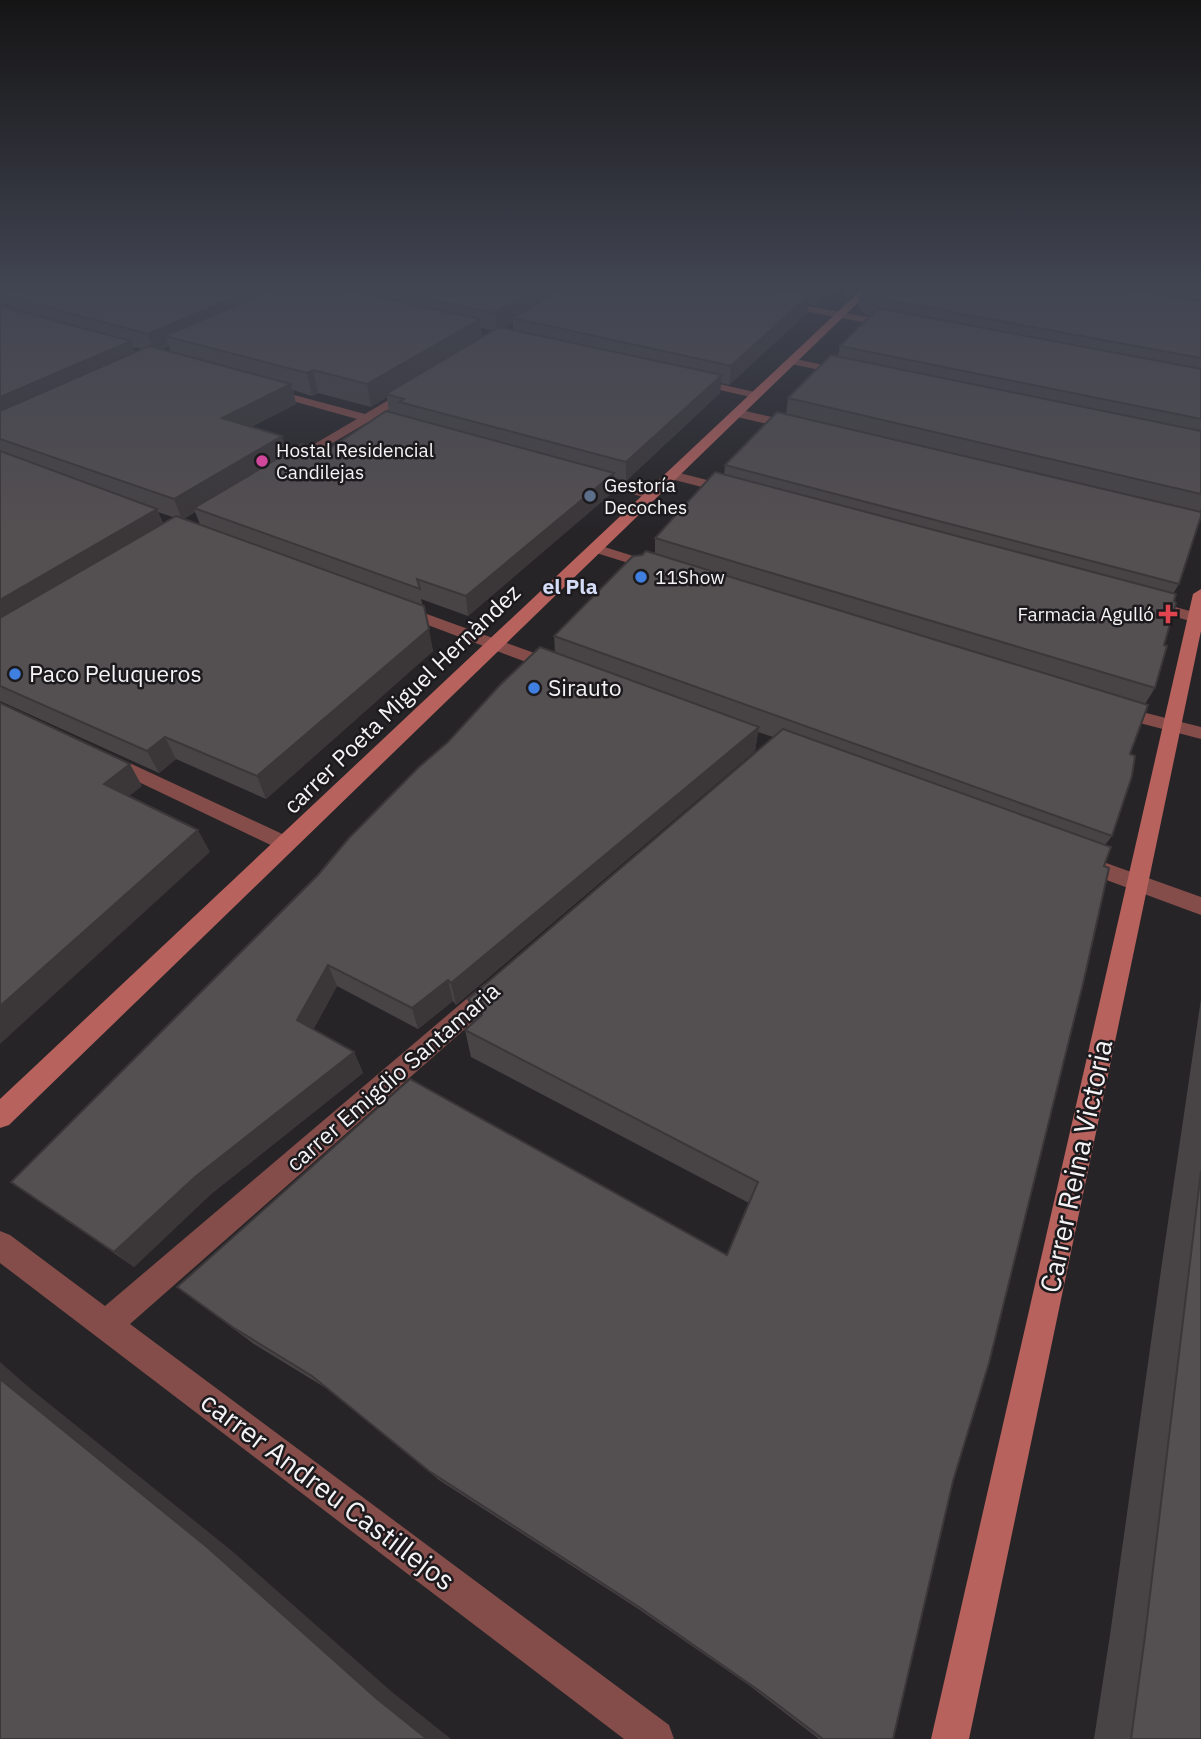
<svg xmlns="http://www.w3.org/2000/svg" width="1201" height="1739" font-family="'IBM Plex Sans',sans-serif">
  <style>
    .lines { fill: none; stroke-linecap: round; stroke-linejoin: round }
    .street { fill: #844d4a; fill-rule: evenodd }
    .secondary { fill: #b8625e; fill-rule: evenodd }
    .wall { fill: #484446; fill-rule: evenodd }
    .shaded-wall { fill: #3b3739 }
    .building { fill: #544f51; stroke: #3b3739; stroke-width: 2 }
    .hotel-dot { fill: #d1479c; stroke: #1d1a1e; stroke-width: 2.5 }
    .service-dot { fill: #5c6f8a; stroke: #1d1a1e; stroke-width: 2.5 }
    .shop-dot { fill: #3f7fe0; stroke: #1d1a1e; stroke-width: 2.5 }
    .health-dot { fill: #e0444e; stroke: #1d1a1e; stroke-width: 2.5 }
    .labels { text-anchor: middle; stroke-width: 5; stroke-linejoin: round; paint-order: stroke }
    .far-poi-label { font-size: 19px; fill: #f4f3f5; stroke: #1d1a1e; text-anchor: start }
    .far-neighbourhood-label { font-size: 21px; font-weight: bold; fill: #d4dcf8; stroke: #1d1a1e }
    .poi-label { font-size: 23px; fill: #f4f3f5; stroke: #1d1a1e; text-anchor: start }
    .street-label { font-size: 23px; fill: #f4f3f5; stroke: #1d1a1e }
    .near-street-label { font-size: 28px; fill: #f4f3f5; stroke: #1d1a1e }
  </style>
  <rect width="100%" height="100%" fill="#262427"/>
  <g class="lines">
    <!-- street -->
    <g class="street">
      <polygon points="781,301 894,322 899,325 894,328 778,306 778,302"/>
      <polygon points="791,358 847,370 853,373 847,376 787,363 786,361"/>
      <polygon points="693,378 759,393 761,395 755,398 689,383 689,379"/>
      <polygon points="268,388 365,414 407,389 417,391 377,417 381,420 379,423 368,422 292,467 286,463 287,460 357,419 264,393 262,391"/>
      <polygon points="737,409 802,424 804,427 798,431 733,416 731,413"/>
      <polygon points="672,471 738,488 740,491 733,495 667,478 667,472"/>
      <polygon points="585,473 656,492 658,495 651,499 580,480 578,477"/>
      <polygon points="595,544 662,565 664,568 657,572 590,551 588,548"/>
      <polygon points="1146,599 1201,614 1201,624 1140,607 1138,604 1140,601"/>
      <polygon points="402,605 562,663 564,667 562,671 550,671 396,613 394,610 396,607"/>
      <polygon points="1115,705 1201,727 1201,739 1109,715 1106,711 1109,707"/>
      <polygon points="108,753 293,839 296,844 293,849 286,852 279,849 101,764 99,759 101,754"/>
      <polygon points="1081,854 1201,897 1201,915 1074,868 1071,862 1074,856"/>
      <polygon points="492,981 500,984 504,991 500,998 130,1324 669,1725 674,1739 624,1739 0,1263 0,1231 10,1235 105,1306 484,984"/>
    </g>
    <!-- secondary -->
    <g class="secondary">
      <polygon points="862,289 872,289 9,1125 0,1128 0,1099"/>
      <polygon points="1201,589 1201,631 969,1739 931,1739 1193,594"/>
    </g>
  </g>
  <!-- wall -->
  <g class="wall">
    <path d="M0,289h832l-17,16 -7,-1 -1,9 -78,72 -8,-2 -1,10 -94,88 -12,-3 -1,14 -145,124 -47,-17 12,52 -167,148 -90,-40 -17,14 -159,-72zM8,303l2,6 -9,-3zM513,322v8l-10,-2zM481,328l12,2 -11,7zM169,346l1,6 -8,-3zM133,347l9,2 -7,3zM293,390l19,6 6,-3 53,14 16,-10 2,15 -63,39 -39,2 -36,-26 45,-23zM158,512l15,5 -10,6zM195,512l5,12 -16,-5z"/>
    <polygon points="840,289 858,289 849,298"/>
    <polygon points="861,289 1201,289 1201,509 1179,584 1173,594 1155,688 1145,704 1130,754 1112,836 1105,845 1104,866 953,1481 893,1739 819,1739 750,1686 637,1608 439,1480 329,1390 254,1344 177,1287 727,1255 749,1203 471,1057 465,1030 473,1023 468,999 773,737 758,732 755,751 456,1005 453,1001 418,1029 337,986 313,1030 354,1052 363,1073 211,1194 134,1267 11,1182 555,653 554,636 655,553 655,538 724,475 725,465 786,414 788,398 838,357 840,346 870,315 866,315 858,307"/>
    <polygon points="1201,999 1201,1739 1094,1739 1110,1635 1163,1256"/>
  </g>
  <!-- shaded-wall -->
  <g class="shaded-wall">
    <polygon points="0,289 37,289 4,296 8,303 0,307"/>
    <polygon points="254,289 284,289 165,336 169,346 155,353 148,334"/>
    <polygon points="538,289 568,289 513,318 513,322 497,331 495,313"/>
    <polygon points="818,289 832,289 815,305"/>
    <polygon points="851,289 858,289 849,298"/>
    <polygon points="809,295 807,313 729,385 731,366"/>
    <polygon points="480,319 482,340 386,394 387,397 371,407 367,384"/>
    <polygon points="131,341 138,360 0,421 0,397"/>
    <polygon points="313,370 318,393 312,396 307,373"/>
    <polygon points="722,375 720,393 626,481 626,462"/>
    <polygon points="291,384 296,404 228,438 222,418"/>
    <polygon points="282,436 288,457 194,508 195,512 182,520 174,499"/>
    <polygon points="614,473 613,492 468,616 466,596"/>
    <polygon points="157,509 166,531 0,630 0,600"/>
    <polygon points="429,629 433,651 266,799 257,776"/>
    <polygon points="759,727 755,751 456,1005 451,983"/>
    <polygon points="165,737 176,759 159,773 147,751"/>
    <polygon points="130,764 142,786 117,806 104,784"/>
    <polygon points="198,830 210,852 0,1044 0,1006"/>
    <polygon points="328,965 337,986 307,1041 297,1020"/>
    <polygon points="448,980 453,1001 418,1029 412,1008"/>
    <polygon points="354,1052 363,1073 211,1194 134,1267 114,1252 195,1177"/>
    <polygon points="0,1362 32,1390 232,1551 392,1692 451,1739 427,1739 376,1698 0,1379"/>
  </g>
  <!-- building -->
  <g class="building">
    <polygon points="19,289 254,289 148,334 4,296"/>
    <polygon points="273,289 345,289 480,319 367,384 313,370 307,373 165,336"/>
    <polygon points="378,289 538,289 495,313"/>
    <polygon points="560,289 776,289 809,295 731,366 513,318"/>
    <polygon points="861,289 1128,289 1201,301 1201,358 869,297"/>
    <polygon points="0,306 131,341 0,397"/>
    <polygon points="878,308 1201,369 1201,419 840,346"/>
    <polygon points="499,327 722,375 626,462 399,402 404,399 386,394"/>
    <polygon points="149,346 291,384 222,418 282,436 174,499 0,439 0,411"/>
    <polygon points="831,355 1201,431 1201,494 788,398"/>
    <polygon points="386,411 614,473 466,596 417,579 420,589 194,508 302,444 326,451"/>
    <polygon points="777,412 1201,512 1201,516 1179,584 725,465"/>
    <polygon points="0,451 157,509 0,600"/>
    <polygon points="715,472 1176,594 1174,601 1176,603 1164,645 1167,646 1155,688 655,538"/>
    <polygon points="176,516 424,606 429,629 257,776 165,737 147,751 0,686 0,618"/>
    <polygon points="646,551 1148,705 1130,754 1135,756 1132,776 1112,836 554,636 633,556 642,555"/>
    <polygon points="540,647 759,727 451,983 448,980 412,1008 328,965 297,1020 354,1052 195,1177 114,1252 11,1182 318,875 349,838 419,767 448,742 500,685"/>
    <polygon points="0,703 130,764 104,784 198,830 0,1006"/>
    <polygon points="783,729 1111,847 1104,866 1109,868 1083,984 989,1363 953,1481 893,1739 823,1739 761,1692 639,1607 429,1471 312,1376 234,1328 177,1287 410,1079 727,1255 758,1182 465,1030 482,1015 468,999"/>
    <polygon points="1201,1171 1201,1739 1131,1739 1145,1636"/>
    <polygon points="0,1379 207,1547 376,1698 427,1739 0,1739"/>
  </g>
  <!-- sky -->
  <linearGradient id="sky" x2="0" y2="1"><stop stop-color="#151415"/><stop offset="0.54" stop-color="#414552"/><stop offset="1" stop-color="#414552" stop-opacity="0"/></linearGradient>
  <rect width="1201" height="532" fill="url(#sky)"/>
  <!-- markers -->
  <circle class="hotel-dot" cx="262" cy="461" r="7"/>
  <circle class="service-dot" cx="590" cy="496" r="7"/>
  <g class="shop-dot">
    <circle cx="641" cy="577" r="7"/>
    <circle cx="15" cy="674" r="7"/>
    <circle cx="534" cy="688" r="7"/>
  </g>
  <path class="health-dot" d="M1164.5 603.5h7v7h7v7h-7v7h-7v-7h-7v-7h7z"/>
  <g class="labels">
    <!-- far-poi labels -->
    <g class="far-poi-label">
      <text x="276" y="457">Hostal Residencial<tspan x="276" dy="22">Candilejas</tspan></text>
      <text x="604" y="492">Gestoría<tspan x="604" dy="22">Decoches</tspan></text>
      <text x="655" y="584">11Show</text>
      <text x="1154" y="621" text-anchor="end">Farmacia Agulló</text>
    </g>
    <!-- far-neighbourhood labels -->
    <g class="far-neighbourhood-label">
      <text x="570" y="594">el Pla</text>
    </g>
    <!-- poi labels -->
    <g class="poi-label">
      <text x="29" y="682">Paco Peluqueros</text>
      <text x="548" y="696">Sirauto</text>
    </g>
    <!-- street labels -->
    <g class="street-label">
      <text transform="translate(402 699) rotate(-44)" y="8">carrer Poeta Miguel Hernàndez</text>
      <text transform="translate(393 1077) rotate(-41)" y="8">carrer Emigdio Santamaria</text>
    </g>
    <!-- near-street labels -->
    <g class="near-street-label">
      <text transform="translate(1076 1166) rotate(-78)" y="10">Carrer Reina Victoria</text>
      <text transform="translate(328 1491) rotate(37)" y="10">carrer Andreu Castillejos</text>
    </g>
  </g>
</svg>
